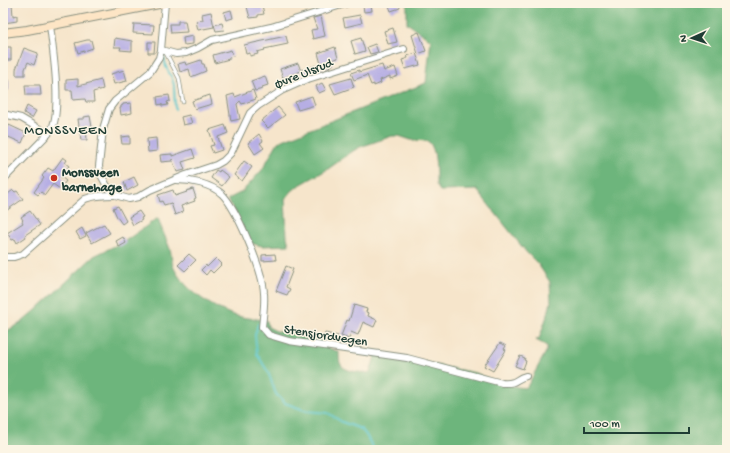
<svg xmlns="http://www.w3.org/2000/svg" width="730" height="453" font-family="'Gochi Hand',sans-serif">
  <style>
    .forest { fill: #6db57b; stroke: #467958 }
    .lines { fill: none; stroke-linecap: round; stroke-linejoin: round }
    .stream { stroke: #59c7cd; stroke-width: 2 }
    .building { fill: #b6aee4 }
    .service-casing { stroke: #8a9180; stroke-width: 4.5 }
    .minor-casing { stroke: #8a9180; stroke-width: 8 }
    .secondary-casing { stroke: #8a9180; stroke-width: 10 }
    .service { stroke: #fff; stroke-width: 3 }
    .minor { stroke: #fff; stroke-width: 6 }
    .secondary { stroke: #fde5c5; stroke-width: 8 }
    .poi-dot { fill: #c8321e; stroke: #fcf5e5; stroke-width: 1.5 }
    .labels { text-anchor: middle; stroke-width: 3; stroke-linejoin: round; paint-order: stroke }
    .street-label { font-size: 13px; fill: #1f3d34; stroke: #fcf5e5 }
    .poi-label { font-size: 13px; font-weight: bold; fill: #1f3d34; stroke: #fcf5e5; text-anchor: start }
    .neighbourhood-label { font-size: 14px; letter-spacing: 1px; fill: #1f3d34; stroke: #fcf5e5 }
  </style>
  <rect width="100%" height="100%" fill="#fcf5e5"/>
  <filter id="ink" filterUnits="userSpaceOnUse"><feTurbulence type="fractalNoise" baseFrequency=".025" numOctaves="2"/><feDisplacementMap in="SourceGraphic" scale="8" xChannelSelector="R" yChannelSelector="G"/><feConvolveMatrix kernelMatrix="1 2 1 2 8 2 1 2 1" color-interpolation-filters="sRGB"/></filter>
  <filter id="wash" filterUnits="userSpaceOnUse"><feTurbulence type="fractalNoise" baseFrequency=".012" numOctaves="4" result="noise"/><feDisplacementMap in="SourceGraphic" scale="16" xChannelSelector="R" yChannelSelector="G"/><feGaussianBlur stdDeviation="0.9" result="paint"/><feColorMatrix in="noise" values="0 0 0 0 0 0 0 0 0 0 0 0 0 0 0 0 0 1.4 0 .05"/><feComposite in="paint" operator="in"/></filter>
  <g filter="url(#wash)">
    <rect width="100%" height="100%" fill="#f6e5cb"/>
    <!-- forest -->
    <g class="forest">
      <polygon points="306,3 333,3 306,11"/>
      <path d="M407,3h320v447h-724v-117l18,-10 14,-12 59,-55 31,-15 33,-23c3,11 8,20 12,31 2,7 1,14 5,21 10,20 40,40 62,46 10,3 21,2 30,5l1,6 8,4 47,7 1,8 15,6c0,4 0,8 1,11 3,9 20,9 28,10l3,-3 5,-17 100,20 17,8 24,6 9,1 2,-3 19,-35v-4l-11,-6 3,-1 10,-29 2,-8 -1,-20 -12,-18 -11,-11 -50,-63 -37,1 -4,-6c0,-12 1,-37 -8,-44l-17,-1 -12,-4h-7l-32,11 -7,4 -25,18 -30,17 -6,5 -7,8 2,38 2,8 -27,1 -12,-3 -22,-44 14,-7 20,-22 16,-28 148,-59 5,-43 -24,-17z"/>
    </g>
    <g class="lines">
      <!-- stream -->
      <g class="stream">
        <polyline points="164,57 166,67 172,78 174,85 175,109"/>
        <polyline points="258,324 255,335 257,354 268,372 276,394 285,403 307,411 328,413 342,422 361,429 366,435 374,450"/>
      </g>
    </g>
    <g id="blocks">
      <!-- building -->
      <g class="building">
        <polygon points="3,3 12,3 13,16 17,15 17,21 4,23"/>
        <polygon points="246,3 252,3 253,5 257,4 257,6 262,5 264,14 258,15 258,17 250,18"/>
        <polygon points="388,3 399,3 400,8 391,11"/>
        <polygon points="371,4 372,11 364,12 363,6"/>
        <polygon points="231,10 233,18 226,20 224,12"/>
        <polygon points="211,12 214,27 198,30 196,21 203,20 202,14"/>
        <polygon points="360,15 362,23 345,27 343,18"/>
        <polygon points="321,16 325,36 313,39 311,30 317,29 313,18"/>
        <polygon points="178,21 185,21 187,32 171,33 170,24 178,24"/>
        <polygon points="222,23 224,30 216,31 214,25"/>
        <polygon points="134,24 154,25 153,34 133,33"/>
        <polygon points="393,28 397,42 388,44 384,31"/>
        <polygon points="419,32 426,51 418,54 412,35"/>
        <polygon points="193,36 193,44 184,45 183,38"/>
        <polygon points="286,36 288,44 264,49 265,50 257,52 258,54 250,56 250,53 246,54 244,45"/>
        <polygon points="115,38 132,41 132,51 120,50 121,47 114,47"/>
        <polygon points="361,38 365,51 355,54 351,41"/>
        <polygon points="87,40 91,40 93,48 78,53 75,43"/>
        <polygon points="148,42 155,42 154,53 148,53"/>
        <polygon points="375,44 378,52 370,54 367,47"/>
        <polygon points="3,47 11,47 11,60 6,60 6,57 3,58"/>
        <polygon points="335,47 338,58 328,61 332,60 333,65 329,66 330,67 304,76 301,70 321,64 318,53"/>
        <polygon points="24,48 38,53 34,65 28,62 25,69 25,75 16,75 16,69"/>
        <polygon points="231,50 233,56 229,57 229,59 215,63 213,55"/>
        <polygon points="416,53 420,65 405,69 402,60 408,58 407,56"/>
        <polygon points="201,60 202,64 204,64 206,71 191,77 189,69 180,72 178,64 185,62 186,65"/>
        <polygon points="298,63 301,71 283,78 280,69"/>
        <polygon points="382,65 384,71 395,67 398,76 390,79 390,76 380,80 381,83 374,86 374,84 371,85 367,75 354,80 351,73 359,70 359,72"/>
        <polygon points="124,70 127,81 114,84 111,74"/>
        <polygon points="265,76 268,85 262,87 263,89 255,91 251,81"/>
        <polygon points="351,78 354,87 335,94 330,84"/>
        <polygon points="78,79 78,86 101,80 103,89 93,92 94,102 86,102 85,99 73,100 72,90 66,90 66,80"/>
        <rect x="3" y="80" width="6" height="10"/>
        <polygon points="322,83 326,90 319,93 316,86"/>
        <polygon points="25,85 40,85 41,95 26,95"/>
        <polygon points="253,90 256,99 242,104 240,101 237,104 240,119 231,121 227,96 234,94 235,97"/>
        <polygon points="169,95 170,101 167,102 168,105 162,106 162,104 158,105 157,97"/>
        <polygon points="210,95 212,104 195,109 192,101"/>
        <polygon points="312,96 315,105 298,110 295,102"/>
        <polygon points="131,103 132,113 121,115 120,108 121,108 121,106 123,105 123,104"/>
        <polygon points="27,106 36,111 32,118 24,113"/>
        <polygon points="278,107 285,115 268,128 261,121"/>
        <polygon points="189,115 192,123 183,125 181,117"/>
        <polygon points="90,116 92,127 86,128 87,140 81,140 78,119 84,119 84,117"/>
        <polygon points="9,125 26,133 22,143 4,135"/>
        <polygon points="225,125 228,133 218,137 222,150 213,153 210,146 214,145 209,130"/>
        <polygon points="259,134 263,141 260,143 264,148 255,154 248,143"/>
        <polygon points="130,136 130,144 122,144 121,137"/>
        <polygon points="156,138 157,151 148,152 147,139"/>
        <polygon points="192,149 195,158 182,162 185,170 177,172 172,159 172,161 161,162 160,155 172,154 172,156"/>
        <polygon points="63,157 67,160 65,163 69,166 61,177 66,181 60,189 53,184 45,195 41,192 38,195 34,192 44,178 42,176 48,168 53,171"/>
        <polygon points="244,161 252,167 242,181 234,175"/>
        <polygon points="216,170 219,172 220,170 229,177 222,186 211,178"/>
        <polygon points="134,177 138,185 127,191 124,182"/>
        <polygon points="193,189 196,198 194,199 195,201 181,206 183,212 175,215 171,203 164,205 162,201 160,202 158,195 173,190 175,196 187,192 186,191"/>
        <polygon points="13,190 15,192 17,191 23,199 3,213 3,198"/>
        <polygon points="118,206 126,221 122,224 117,217 113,208"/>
        <polygon points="30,211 40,225 25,235 26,237 17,243 15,239 12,240 7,233 23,223 22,221 23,220 21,217"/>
        <polygon points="139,211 143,217 141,218 142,220 133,225 129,217"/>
        <polygon points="104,224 110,233 92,243 86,233"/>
        <polygon points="82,228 86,236 80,239 76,232"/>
        <polygon points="123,237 126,243 119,247 116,241"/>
        <polygon points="189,254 196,260 185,271 178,265"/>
        <polygon points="275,254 276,260 262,261 262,255"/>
        <polygon points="216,258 222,264 213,273 210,270 206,275 201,270 206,265 207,267"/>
        <polygon points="286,266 293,269 286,287 290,289 287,295 276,291"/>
        <polygon points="354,305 367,309 366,312 369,313 368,316 377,320 374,327 363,322 358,335 351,332 349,339 341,336 347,320 349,321"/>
        <polygon points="325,333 338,336 336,342 324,339"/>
        <polygon points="500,343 506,346 504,349 506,350 493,371 484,366"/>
        <polygon points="520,356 525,358 524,360 526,361 523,369 515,366"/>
      </g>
    </g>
  </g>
  <g filter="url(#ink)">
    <use href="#blocks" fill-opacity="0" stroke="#8a9180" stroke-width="1"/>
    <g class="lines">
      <!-- service casing -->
      <g class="service-casing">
        <g id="service">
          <polyline points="166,53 179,78 183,102"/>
          <polyline points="3,258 3,269"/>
        </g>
      </g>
      <!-- minor casing -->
      <g class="minor-casing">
        <g id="minor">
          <polyline points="165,3 161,50 159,58 150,72 115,101 109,109 103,129 99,166 101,175 107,186 115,195 129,199 138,197 150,190 186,175 216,165 223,161 231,153 250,113 258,106 283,90 308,79 404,49"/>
          <polyline points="161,50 176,54 186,53 198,48 212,40 271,27 348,3"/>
          <polyline points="3,114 21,118 48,134"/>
          <path d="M3,180l45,-46c2,-3 4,-5 5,-8 8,-23 0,-75 -3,-101"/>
          <path d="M176,180c15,0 35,4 46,14 15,15 41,77 42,99 1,11 -1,23 -2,34l7,8 20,6 118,17 95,25c16,1 12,-4 24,-7"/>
          <path d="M3,257h11l9,-3 62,-55c10,-4 20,-4 30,-4"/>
        </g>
      </g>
      <!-- secondary casing -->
      <g class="secondary-casing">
        <polyline id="secondary" points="3,33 27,30 164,3"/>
      </g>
      <!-- service -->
      <use href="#service" class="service"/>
      <!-- minor -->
      <use href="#minor" class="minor"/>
      <!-- secondary -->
      <use href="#secondary" class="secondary"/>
    </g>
  </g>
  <!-- markers -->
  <circle class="poi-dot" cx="54" cy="178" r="4"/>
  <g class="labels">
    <!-- street labels -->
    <g class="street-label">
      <text transform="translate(303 72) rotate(-22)" y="5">Øvre Ulsrud</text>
      <text transform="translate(326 334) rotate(9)" y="5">Stensjordvegen</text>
    </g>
    <!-- poi labels -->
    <g class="poi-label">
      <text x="62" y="176">Monssveen<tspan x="62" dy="15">barnehage</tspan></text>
    </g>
    <!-- neighbourhood labels -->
    <g class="neighbourhood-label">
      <text x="66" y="134">MONSSVEEN</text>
    </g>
  </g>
  <!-- margin -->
  <rect width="730" height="453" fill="none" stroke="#fcf5e5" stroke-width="16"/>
  <!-- north arrow -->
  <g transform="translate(692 38) rotate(267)" stroke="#fcf5e5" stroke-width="3" paint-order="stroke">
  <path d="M0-3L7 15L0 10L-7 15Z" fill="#1f3d34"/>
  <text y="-6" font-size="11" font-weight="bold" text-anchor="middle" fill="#1f3d34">N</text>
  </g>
  <!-- scale -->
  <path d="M584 427v6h105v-6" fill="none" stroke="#1f3d34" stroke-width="2"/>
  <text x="590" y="427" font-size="12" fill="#1f3d34" stroke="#fcf5e5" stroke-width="3" paint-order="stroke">100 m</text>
</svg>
